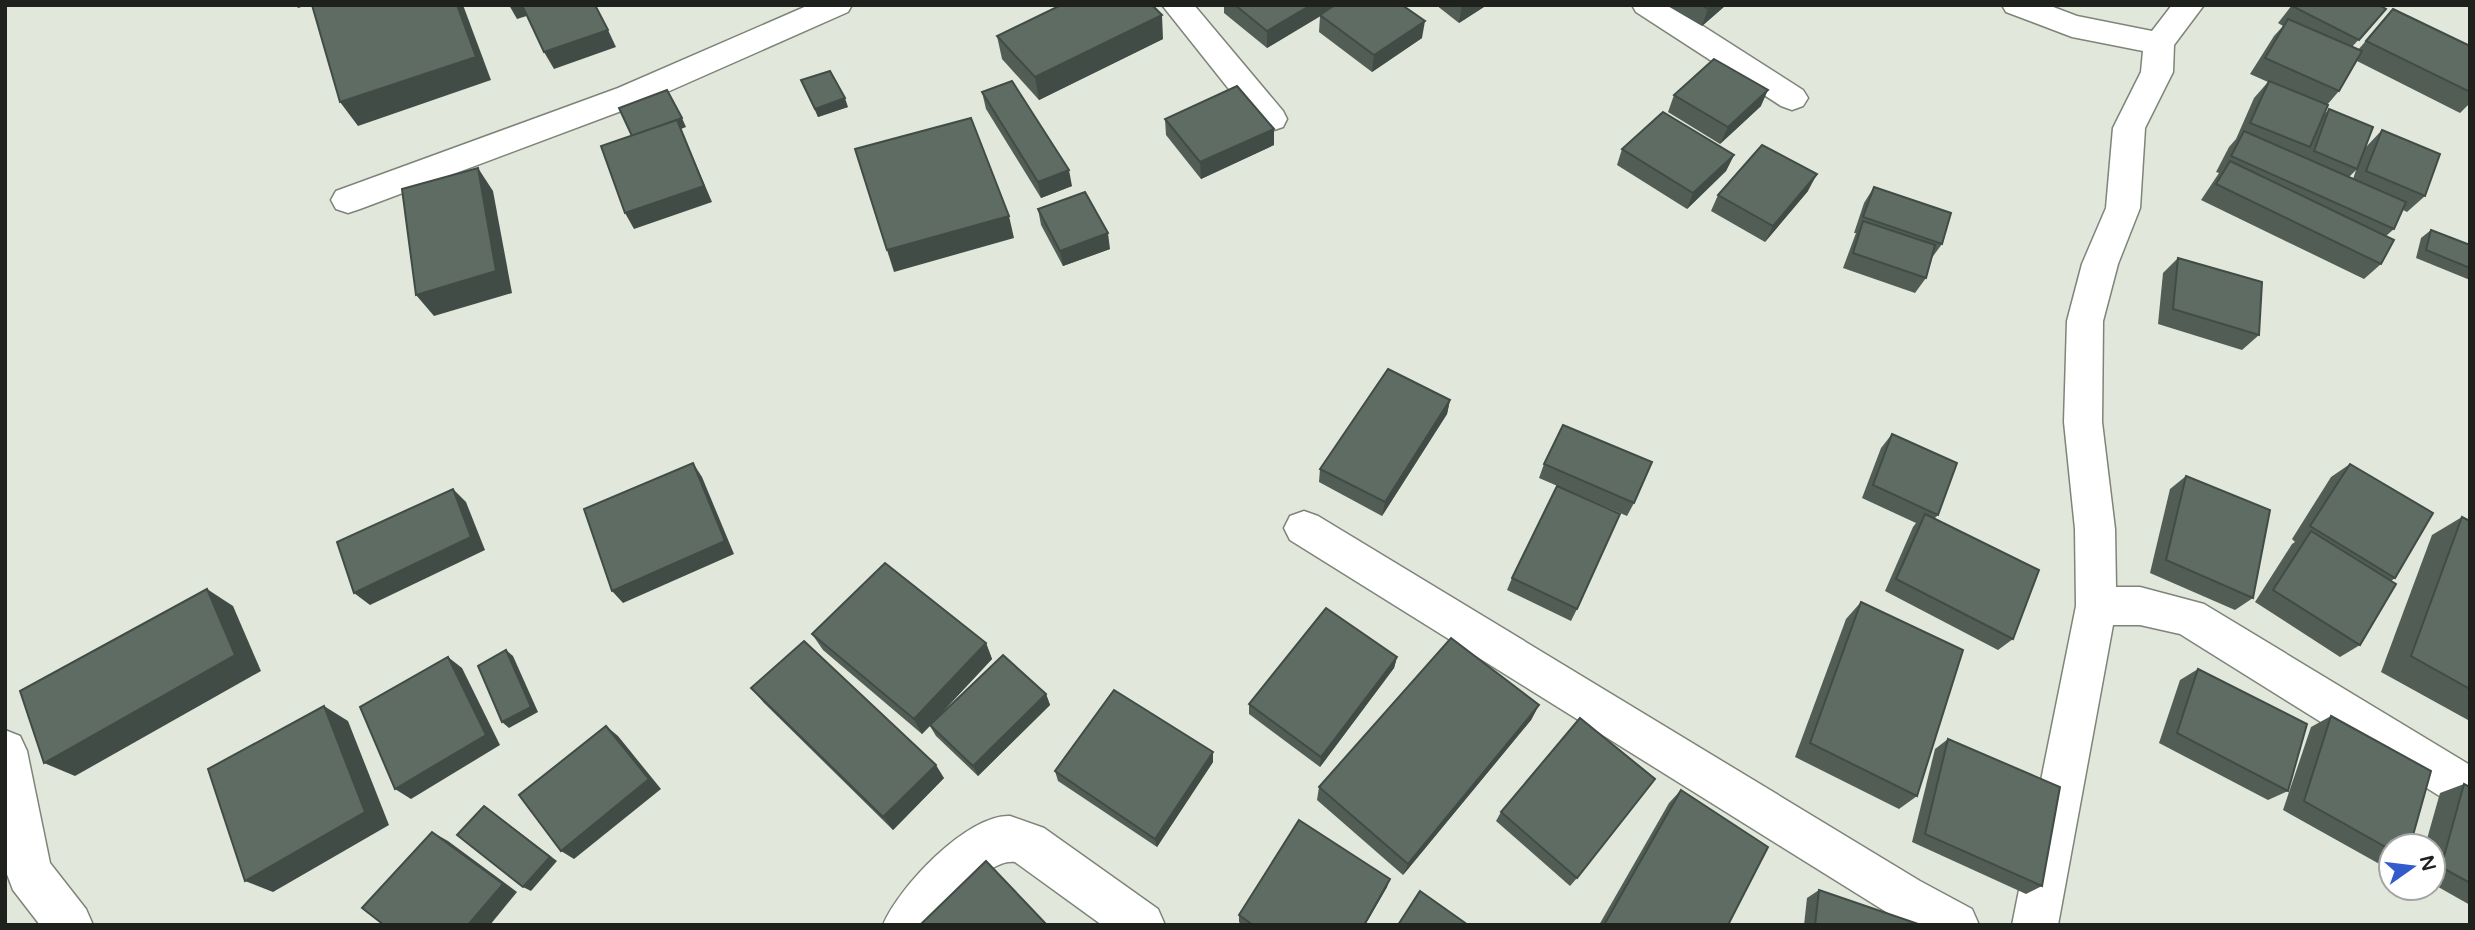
<svg xmlns="http://www.w3.org/2000/svg" width="2475" height="930" font-family="'Varela Round',sans-serif">
  <style>
    .lines { fill: none; stroke-linecap: round; stroke-linejoin: round }
    .street-casing { stroke: #7d8478; stroke-width: 3 }
    .street { fill: #fff; fill-rule: evenodd }
    .wall { fill: #525d56; fill-rule: evenodd }
    .shaded-wall { fill: #424c46 }
    .building { fill: #5f6c64; stroke: #424c46; stroke-width: 2 }
  </style>
  <rect width="100%" height="100%" fill="#e1e8db"/>
  <g class="lines">
    <!-- street casing -->
    <g class="street-casing">
      <g id="street">
        <polygon points="809,5 852,5 848,12 640,104 360,209 348,213 336,209 331,200 336,191 618,88"/>
        <polygon points="1162,5 1194,5 1283,111 1287,119 1283,127 1271,131 1259,127"/>
        <polygon points="1632,5 1670,5 1803,90 1808,98 1803,106 1792,110 1781,106 1636,12"/>
        <polygon points="2002,5 2048,5 2077,16 2152,31 2172,5 2204,5 2174,45 2173,72 2145,128 2140,208 2118,264 2103,321 2102,422 2115,529 2116,587 2140,587 2204,604 2470,765 2470,812 2454,805 2180,634 2140,625 2113,625 2058,925 2012,925 2076,606 2075,529 2064,422 2067,321 2082,264 2106,208 2113,128 2141,72 2143,51 2072,37 2006,12"/>
        <polygon points="1304,511 1318,516 1920,881 1972,909 1979,925 1909,925 1888,913 1290,540 1284,528 1290,516"/>
        <polygon points="5,730 20,736 27,751 50,863 86,909 93,925 40,925 13,890 5,869"/>
        <path d="M1010,816l34,12 114,81 7,16h-63l-87,-63c-27,-4 -61,43 -78,63h-54c15,-37 84,-111 127,-109z"/>
      </g>
    </g>
    <!-- street -->
    <use href="#street" class="street"/>
  </g>
  <!-- wall -->
  <g class="wall">
    <polygon points="1224,5 1334,5 1422,38 1372,72 1319,32 1320,16 1267,48 1224,13"/>
    <polygon points="1436,5 1487,5 1459,23"/>
    <polygon points="1666,5 1726,5 1702,26"/>
    <path d="M2292,5l94,4 -34,38 6,3 35,-41 77,37v57l-10,10 -103,-52 -18,30 -12,14 -4,11 6,-7 37,38 16,-17 43,66 -18,16 -4,-2 -9,19 -8,7 -5,28 -17,15 -163,-79 18,-27 -3,-1 13,-25 7,-8 18,-41 14,-16 -18,-8 24,-38 9,-10 -5,-3zM2356,170l-3,9 -4,-2z"/>
    <polygon points="997,36 1163,39 1039,100 1002,59"/>
    <polygon points="801,80 848,107 818,117"/>
    <polygon points="982,92 1072,186 1041,198 986,109"/>
    <polygon points="1674,95 1761,106 1720,144 1668,112"/>
    <polygon points="1165,119 1274,145 1201,179 1166,135"/>
    <polygon points="1622,149 1734,155 1726,171 1687,209 1617,165"/>
    <polygon points="1874,187 1942,244 1931,259 1926,278 1915,293 1843,268 1856,233 1854,233 1864,203"/>
    <polygon points="1808,191 1765,242 1711,211 1718,195"/>
    <polygon points="1038,209 1110,249 1063,266 1041,225"/>
    <polygon points="2431,230 2470,245 2470,280 2416,258 2421,238"/>
    <polygon points="2178,258 2259,335 2242,350 2158,324 2163,273"/>
    <polygon points="1450,400 1447,414 1382,516 1319,482 1320,469"/>
    <polygon points="1892,434 1938,515 1934,519 2013,639 1998,650 1885,591 1913,527 1916,523 1862,498 1881,448"/>
    <polygon points="1544,464 1634,503 1627,516 1539,478"/>
    <polygon points="2350,464 2395,578 2391,581 2360,645 2340,657 2255,602 2292,544 2295,542 2292,539 2331,477"/>
    <polygon points="2186,476 2253,598 2235,610 2150,573 2170,489"/>
    <polygon points="2462,517 2470,521 2470,719 2468,720 2381,672 2432,535"/>
    <polygon points="1512,578 1577,609 1571,621 1507,590"/>
    <polygon points="1861,602 1917,796 1899,809 1795,757 1846,619"/>
    <polygon points="812,634 986,643 992,659 932,723 1046,694 1050,705 978,776 936,736 930,726 922,734 823,650"/>
    <polygon points="1397,657 1394,668 1320,767 1249,714 1249,704"/>
    <polygon points="2198,669 2288,791 2268,800 2159,743 2180,680"/>
    <polygon points="751,688 944,778 893,830 764,703"/>
    <polygon points="1539,705 1531,720 1403,875 1317,800 1319,787"/>
    <polygon points="2331,716 2391,846 2391,863 2383,866 2283,810 2311,727"/>
    <polygon points="1948,739 2042,886 2026,894 1912,842 1935,749"/>
    <polygon points="1213,752 1213,762 1157,847 1058,781 1055,771"/>
    <polygon points="2464,784 2470,787 2470,905 2433,884 2433,846 2425,846 2440,793"/>
    <polygon points="1681,790 1728,925 1599,925 1669,803"/>
    <polygon points="1501,812 1577,878 1570,886 1496,821"/>
    <polygon points="1387,887 1365,925 1242,925 1239,922 1239,915"/>
    <polygon points="1819,890 1921,925 1804,925 1807,898"/>
  </g>
  <!-- shaded-wall -->
  <g class="shaded-wall">
    <polygon points="296,5 308,5 298,8"/>
    <polygon points="457,5 463,5 491,80 358,126 340,102"/>
    <polygon points="509,5 562,5 517,19"/>
    <polygon points="1311,5 1334,5 1334,8 1267,48 1267,31"/>
    <polygon points="1462,5 1487,5 1459,23"/>
    <polygon points="1712,5 1726,5 1702,26 1708,9"/>
    <polygon points="1162,15 1163,39 1039,100 1035,77"/>
    <polygon points="1425,21 1422,38 1372,72 1374,55"/>
    <polygon points="608,30 616,47 554,69 544,52"/>
    <polygon points="1768,90 1761,106 1720,144 1728,127"/>
    <polygon points="845,98 848,107 818,117 815,109"/>
    <polygon points="682,118 686,127 681,129 712,202 634,229 625,213 632,136"/>
    <polygon points="1274,129 1274,145 1201,179 1200,162"/>
    <polygon points="1734,155 1726,171 1687,209 1693,193"/>
    <polygon points="478,168 493,191 512,293 434,316 416,295"/>
    <polygon points="1069,170 1072,186 1041,198 1038,182"/>
    <polygon points="1817,174 1808,191 1765,242 1773,226"/>
    <polygon points="1009,216 1014,238 894,272 887,250"/>
    <polygon points="1108,233 1110,249 1063,266 1060,251"/>
    <polygon points="1450,400 1447,414 1382,516 1385,502"/>
    <polygon points="693,463 702,477 734,554 623,603 612,591"/>
    <polygon points="453,489 466,502 485,550 370,605 354,593"/>
    <polygon points="207,589 233,606 261,671 75,776 44,763"/>
    <polygon points="986,643 992,659 922,734 914,719"/>
    <polygon points="506,650 513,656 538,712 509,728 502,722"/>
    <polygon points="448,657 462,668 500,745 411,799 395,789"/>
    <polygon points="1397,657 1394,668 1320,767 1321,757"/>
    <polygon points="1046,694 1050,705 978,776 973,766"/>
    <polygon points="1539,705 1531,720 1403,875 1408,864"/>
    <polygon points="324,706 348,721 389,825 273,892 245,881"/>
    <polygon points="606,726 618,736 661,789 574,859 561,851"/>
    <polygon points="1213,752 1213,762 1157,847 1155,839"/>
    <polygon points="936,765 944,778 893,830 883,817"/>
    <polygon points="484,806 557,861 531,891 523,887"/>
    <polygon points="432,832 448,841 517,892 490,925 468,925"/>
    <polygon points="1390,879 1387,887 1365,925 1364,925"/>
  </g>
  <!-- building -->
  <g class="building">
    <polygon points="312,5 457,5 476,57 340,102"/>
    <polygon points="522,5 595,5 608,30 544,52"/>
    <polygon points="1061,5 1152,5 1162,15 1035,77 997,36"/>
    <polygon points="1235,5 1311,5 1267,31"/>
    <polygon points="1335,5 1402,5 1425,21 1374,55 1320,15"/>
    <polygon points="1702,5 1712,5 1708,9"/>
    <polygon points="2292,5 2379,5 2386,9 2359,40 2292,6"/>
    <polygon points="2393,9 2470,46 2470,92 2366,41"/>
    <polygon points="2288,19 2362,51 2339,91 2265,58"/>
    <polygon points="1714,59 1768,90 1728,127 1674,95"/>
    <polygon points="830,71 845,98 815,109 801,80"/>
    <polygon points="1012,81 1069,170 1038,182 982,92"/>
    <polygon points="2269,81 2328,105 2310,147 2250,123"/>
    <polygon points="1237,86 1274,129 1200,162 1165,119"/>
    <polygon points="667,90 682,118 632,136 619,108"/>
    <polygon points="2329,109 2373,127 2357,169 2314,151"/>
    <polygon points="1663,112 1734,155 1693,193 1622,149"/>
    <polygon points="971,118 1009,216 887,250 855,149"/>
    <polygon points="677,120 704,186 625,213 601,146"/>
    <polygon points="2382,130 2440,154 2425,196 2366,171"/>
    <polygon points="2244,131 2406,202 2394,229 2231,156"/>
    <polygon points="1762,145 1817,174 1773,226 1718,195"/>
    <polygon points="2230,161 2394,240 2381,264 2216,184"/>
    <polygon points="478,168 496,271 416,295 402,189"/>
    <polygon points="1874,187 1951,213 1942,244 1863,217"/>
    <polygon points="1085,192 1108,233 1060,251 1038,209"/>
    <polygon points="1863,221 1935,245 1926,278 1853,253"/>
    <polygon points="2431,230 2470,245 2470,268 2426,250"/>
    <polygon points="2178,258 2262,282 2259,335 2173,309"/>
    <polygon points="1388,369 1450,400 1385,502 1320,469"/>
    <polygon points="1563,425 1652,462 1634,503 1544,464"/>
    <polygon points="1892,434 1957,463 1938,515 1873,485"/>
    <polygon points="693,463 725,541 612,591 584,509"/>
    <polygon points="2350,464 2433,513 2395,578 2310,526"/>
    <polygon points="2186,476 2270,510 2253,598 2166,560"/>
    <polygon points="1557,486 1620,514 1577,609 1512,578"/>
    <polygon points="453,489 471,537 354,593 337,542"/>
    <polygon points="1925,514 2039,570 2013,639 1896,579"/>
    <polygon points="2462,517 2470,521 2470,689 2411,656"/>
    <polygon points="2311,531 2396,584 2360,645 2273,590"/>
    <polygon points="885,563 986,643 914,719 812,634"/>
    <polygon points="207,589 235,655 44,763 20,691"/>
    <polygon points="1861,602 1963,650 1917,796 1810,743"/>
    <polygon points="1326,608 1397,657 1321,757 1249,704"/>
    <polygon points="1451,638 1539,705 1408,864 1319,787"/>
    <polygon points="804,641 936,765 883,817 751,688"/>
    <polygon points="506,650 531,707 502,722 478,666"/>
    <polygon points="1003,655 1046,694 973,766 930,725"/>
    <polygon points="448,657 486,735 395,789 360,707"/>
    <polygon points="2198,669 2307,724 2288,791 2177,733"/>
    <polygon points="1114,690 1213,752 1155,839 1055,771"/>
    <polygon points="324,706 365,812 245,881 208,769"/>
    <polygon points="2331,716 2431,771 2410,846 2391,846 2391,850 2304,801"/>
    <polygon points="1580,718 1655,779 1577,878 1501,812"/>
    <polygon points="606,726 649,779 561,851 519,795"/>
    <polygon points="1948,739 2060,787 2042,886 1925,834"/>
    <polygon points="2464,784 2470,787 2470,883 2441,867"/>
    <polygon points="1681,790 1768,847 1728,925 1604,925"/>
    <polygon points="484,806 550,857 523,887 457,835"/>
    <polygon points="1299,820 1390,879 1364,925 1253,925 1239,915"/>
    <polygon points="432,832 503,884 468,925 384,925 362,908"/>
    <polygon points="986,861 1047,925 920,925"/>
    <polygon points="1819,890 1921,925 1815,925"/>
    <polygon points="1420,891 1468,925 1398,925"/>
  </g>
  <!-- border -->
  <rect width="2475" height="930" fill="none" stroke="#1e211c" stroke-width="14"/>
  <!-- north arrow -->
  <g transform="translate(2412 867) rotate(76)"><circle r="33" fill="#ffffff" stroke="#a5a6a4" stroke-width="2"/>
  <path d="M0-5L12 26L0 18L-12 26Z" fill="#325bcb"/>
  <text y="-10" font-size="19" font-weight="bold" text-anchor="middle" fill="#1e211c">N</text>
  </g>
</svg>
